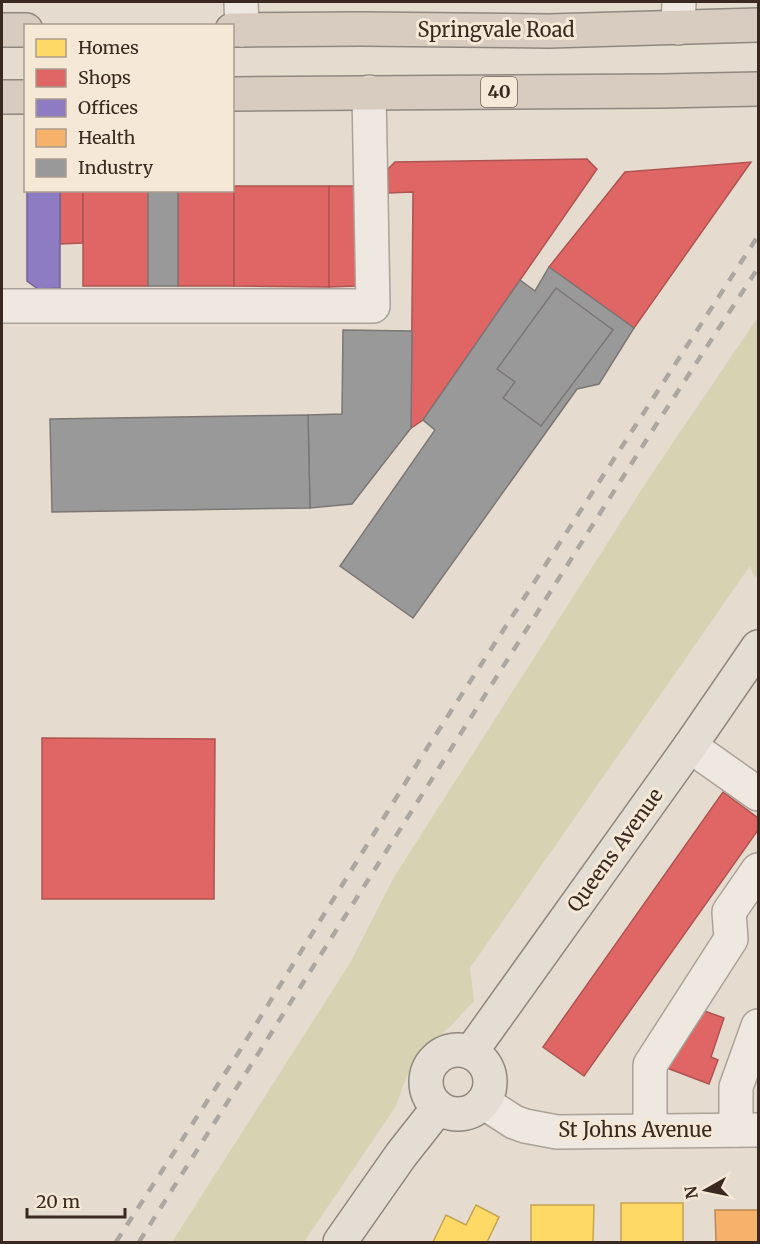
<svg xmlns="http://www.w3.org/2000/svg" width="760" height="1244" font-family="Merriweather,serif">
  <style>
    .green { fill: #d7d3b2 }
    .homes { fill: #ffd966; stroke: #c4a451; stroke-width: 1.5 }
    .shops { fill: #e06666; stroke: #ae5451; stroke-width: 1.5 }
    .offices { fill: #8e7cc3; stroke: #746392; stroke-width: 1.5 }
    .health { fill: #f6b26b; stroke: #bd8954; stroke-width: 1.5 }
    .industry { fill: #999; stroke: #7c7775; stroke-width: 1.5 }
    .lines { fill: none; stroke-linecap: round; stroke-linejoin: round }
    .minor-casing { stroke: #aba298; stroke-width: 36 }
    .major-casing { stroke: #90877f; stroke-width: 36 }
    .highway-casing { stroke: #90877f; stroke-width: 36 }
    .minor { stroke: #eee8e1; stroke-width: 33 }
    .major { stroke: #e4ddd3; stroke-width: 33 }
    .highway { stroke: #d8ccc1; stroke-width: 33 }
    .rail { stroke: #ada7a1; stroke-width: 4.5; stroke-dasharray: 10 10; stroke-linecap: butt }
    .labels { text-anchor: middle; stroke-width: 6; stroke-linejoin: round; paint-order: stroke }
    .shield { fill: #f5e8d7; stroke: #716257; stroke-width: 1.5 }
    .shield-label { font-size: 18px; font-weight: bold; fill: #392920 }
    .street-label { font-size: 20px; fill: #392920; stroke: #f5e8d7 }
  </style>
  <rect width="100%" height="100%" fill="#e5dccf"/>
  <!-- green -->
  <polygon class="green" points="758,317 758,573 755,578 750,566 470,968 474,1001 449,1028 419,1052 406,1078 396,1106 304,1242 172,1242 350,963 394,877 649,478"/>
  <!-- homes -->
  <g class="homes">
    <rect x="621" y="1203" width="62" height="39"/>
    <polygon points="476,1205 499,1217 487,1242 433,1242 446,1215 466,1225"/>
    <polygon points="531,1205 594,1205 593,1242 531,1242"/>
  </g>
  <!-- shops -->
  <g class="shops">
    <polygon points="587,159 597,169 423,420 411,428 413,192 388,193 388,169 395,162"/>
    <polygon points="751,162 634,328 549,267 625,172"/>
    <polygon points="232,186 234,186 234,286 178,286 178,190 232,190"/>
    <polygon points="234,186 329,186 329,287 234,286"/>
    <polygon points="329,186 355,186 357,286 329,287"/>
    <polygon points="60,190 83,190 83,243 60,244"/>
    <rect x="83" y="190" width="65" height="96"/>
    <polygon points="42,738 215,739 214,899 42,899"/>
    <polygon points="723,792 758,818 758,830 584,1076 543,1047"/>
    <polygon points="696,1008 724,1018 711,1057 718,1060 709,1084 667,1068"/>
  </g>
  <!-- offices -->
  <polygon class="offices" points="27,190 60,190 60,288 38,289 27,281"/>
  <!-- health -->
  <polygon class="health" points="715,1210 758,1210 758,1242 716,1242"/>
  <!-- industry -->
  <g class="industry">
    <rect x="148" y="190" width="30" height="96"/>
    <polygon points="549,267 634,328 599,384 577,389 413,618 340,566 435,430 423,420 520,280 535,291"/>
    <polygon points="556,288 613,330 541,426 503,398 515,382 497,369"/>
    <polygon points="343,330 412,331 411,428 352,504 310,508 308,415 342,414"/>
    <polygon points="308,415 310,508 52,512 50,419"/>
  </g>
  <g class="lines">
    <!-- minor casing -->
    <g class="minor-casing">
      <g id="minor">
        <polyline points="241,2 242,30"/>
        <polyline points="678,28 679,2"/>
        <polyline points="2,306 373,306 369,92"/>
        <polyline points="690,746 758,794"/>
        <polyline points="483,1102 514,1122 525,1126 557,1132 758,1130"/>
        <polyline points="650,1130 650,1065 731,939 729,912 758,870"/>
        <polyline points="736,1130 736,1087 758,1026"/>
      </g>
    </g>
    <!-- major casing -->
    <g class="major-casing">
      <g id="major">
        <circle cx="458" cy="1082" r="32"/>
        <polyline points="471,1052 690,746 758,647"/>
        <polyline points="340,1242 401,1155 438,1108"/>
      </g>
    </g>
    <!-- highway casing -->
    <g class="highway-casing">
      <g id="highway">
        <polyline points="2,30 26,30"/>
        <polyline points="232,30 361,29 549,31 758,25"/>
        <polyline points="232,94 662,91 758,89"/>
        <polyline points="2,97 26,97"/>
      </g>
    </g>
    <!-- minor -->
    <use href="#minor" class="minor"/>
    <!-- major -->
    <use href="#major" class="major"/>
    <!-- highway -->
    <use href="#highway" class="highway"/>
    <!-- rail -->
    <g class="rail">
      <polyline points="116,1242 237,1055 422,756 758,236"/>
      <polyline points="139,1242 561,575 654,428 758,268"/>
    </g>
  </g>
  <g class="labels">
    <!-- shield labels -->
    <rect class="shield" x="481" y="77" width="36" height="30" rx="4.5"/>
    <g class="shield-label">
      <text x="499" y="98">40</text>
    </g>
    <!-- street labels -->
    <g class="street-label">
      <text x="496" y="37">Springvale Road</text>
      <text transform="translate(615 850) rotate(-54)" y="7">Queens Avenue</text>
      <text x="635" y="1137">St Johns Avenue</text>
    </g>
  </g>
  <!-- border -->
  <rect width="760" height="1244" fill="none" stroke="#392920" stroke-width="6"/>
  <!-- legend -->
  <rect x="24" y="24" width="210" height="168" fill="#f5e8d7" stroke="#aa9c8e" stroke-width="1.5"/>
  <rect x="36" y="39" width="30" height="18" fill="#ffd966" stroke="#aa9c8e" stroke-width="1.5"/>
  <text x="78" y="54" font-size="18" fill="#392920">Homes</text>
  <rect x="36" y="69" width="30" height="18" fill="#e06666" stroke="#aa9c8e" stroke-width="1.5"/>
  <text x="78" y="84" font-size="18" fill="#392920">Shops</text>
  <rect x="36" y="99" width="30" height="18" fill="#8e7cc3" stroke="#aa9c8e" stroke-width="1.5"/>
  <text x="78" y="114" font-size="18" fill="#392920">Offices</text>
  <rect x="36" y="129" width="30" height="18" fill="#f6b26b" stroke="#aa9c8e" stroke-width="1.5"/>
  <text x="78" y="144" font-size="18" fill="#392920">Health</text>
  <rect x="36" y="159" width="30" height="18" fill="#999999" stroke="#aa9c8e" stroke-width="1.5"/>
  <text x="78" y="174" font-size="18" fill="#392920">Industry</text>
  <!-- north arrow -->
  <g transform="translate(706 1190) rotate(261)" stroke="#f5e8d7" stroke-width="4.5" paint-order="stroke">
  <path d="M0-4.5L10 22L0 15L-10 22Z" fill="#392920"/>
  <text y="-9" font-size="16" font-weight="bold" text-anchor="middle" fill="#392920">N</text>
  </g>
  <!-- scale -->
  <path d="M27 1208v9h98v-9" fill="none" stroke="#392920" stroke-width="3"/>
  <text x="36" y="1208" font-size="18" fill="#392920" stroke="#f5e8d7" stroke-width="4.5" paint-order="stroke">20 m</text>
</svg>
